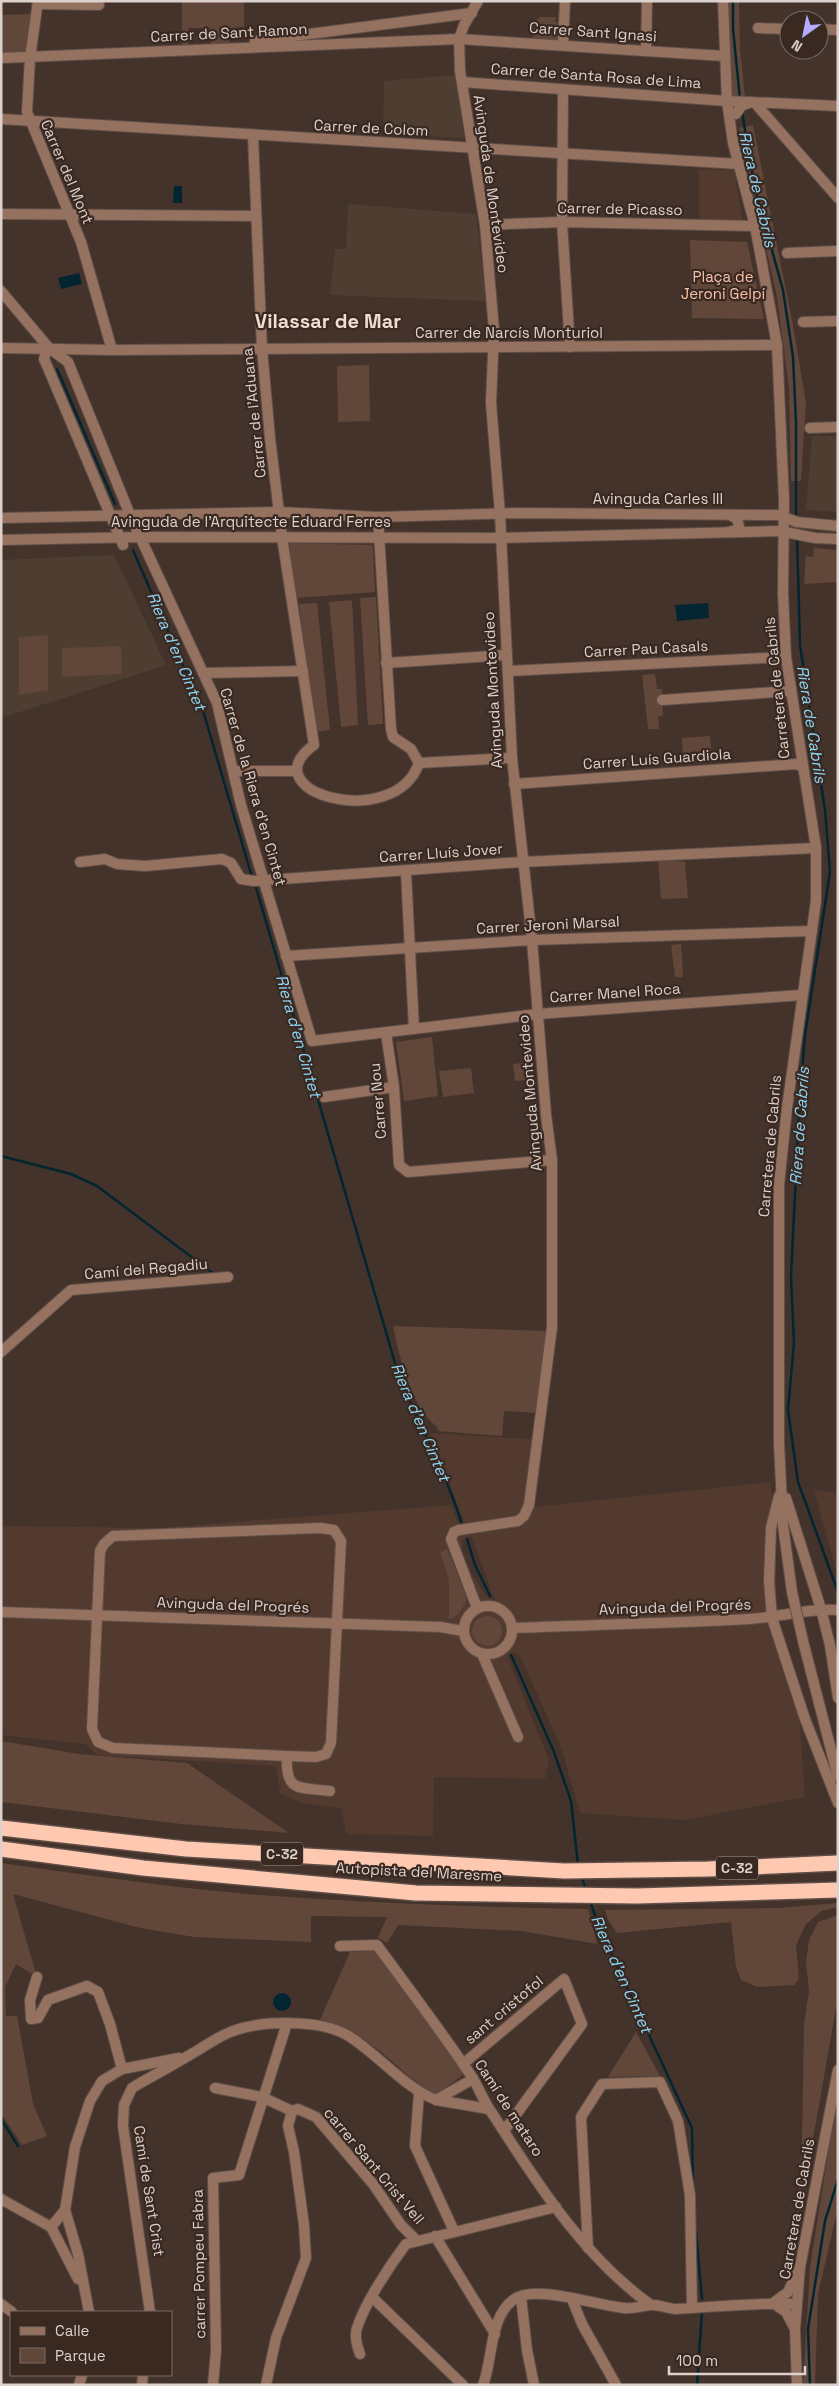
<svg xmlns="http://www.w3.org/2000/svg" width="839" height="2386" font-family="'Space Grotesk',sans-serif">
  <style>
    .built { fill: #523a2f; fill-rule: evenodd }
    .education { fill: #4e3e32 }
    .green { fill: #61463a }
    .water { fill: #032532 }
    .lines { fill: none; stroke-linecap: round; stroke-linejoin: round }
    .stream { stroke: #032532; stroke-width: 2.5 }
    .minor-casing { stroke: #5f4f48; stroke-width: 12 }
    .tertiary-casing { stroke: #5f4f48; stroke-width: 12 }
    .motorway-casing { stroke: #5f4f48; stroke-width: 18 }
    .minor { stroke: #957160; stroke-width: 10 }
    .tertiary { stroke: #957160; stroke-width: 10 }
    .motorway { stroke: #fec9b0; stroke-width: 15 }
    .tertiary-bridge-casing { stroke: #5f4f48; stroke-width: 12; stroke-linecap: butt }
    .tertiary-bridge { stroke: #957160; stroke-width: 10 }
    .labels { text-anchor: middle; stroke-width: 4.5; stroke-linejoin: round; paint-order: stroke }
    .shield { fill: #3a2921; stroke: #ab9f99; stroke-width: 1 }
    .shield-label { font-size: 14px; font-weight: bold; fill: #dcd1cc }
    .street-label { font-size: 15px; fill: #dcd1cc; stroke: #3a2921 }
    .park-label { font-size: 15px; fill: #f8c3ab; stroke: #3a2921 }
    .water-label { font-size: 16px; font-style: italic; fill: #8cd5f6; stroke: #3a2921 }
    .district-label { font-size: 20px; font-weight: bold; fill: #f2dbd0; stroke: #3a2921 }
  </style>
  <rect width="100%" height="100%" fill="#44332b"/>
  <!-- built -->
  <g class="built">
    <polygon points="699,169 734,170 743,222 699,221"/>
    <path d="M430,1433l113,7 -10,67 238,-25 5,64v61l23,106 6,84 -120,23 -105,-7 -19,-66 -41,-91 -5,-4 -8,4 42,104 -4,19 -111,-2 -1,59 -87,-2 -5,-26 -40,-5 -21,-10 -4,-27 -179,-11 -12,-11 -84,-9v-209l158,2 292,-23 7,18 6,-2zM470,1536h1l24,64 -8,-3 -15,-22 -10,-27 1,-8z"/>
    <polygon points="814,1490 838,1493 838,1577"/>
  </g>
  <!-- education -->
  <g class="education">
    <polygon points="455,75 464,138 383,134 384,81"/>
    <polygon points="348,204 476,214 486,301 330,295 335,249 346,249"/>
    <polygon points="812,436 838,436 838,512 806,510"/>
    <polygon points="114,555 166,665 1,718 1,560"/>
  </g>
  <!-- green -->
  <g class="green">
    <polygon points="182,1 244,1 244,27 229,28 229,44 211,44 210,28 188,28 188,46 182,46"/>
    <polygon points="727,1 739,1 740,49 745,97 732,97"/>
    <polygon points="31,14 29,52 1,53 1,15"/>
    <polygon points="539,17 556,17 555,22 560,22 559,42 533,40 534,20 539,19"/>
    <polygon points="753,125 793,325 806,402 801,481 791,481 789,389 777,297 739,128"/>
    <polygon points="690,240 747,242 764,319 692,318"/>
    <polygon points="369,365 370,421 338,422 337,366"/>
    <polygon points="289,543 371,545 373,547 375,592 296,598"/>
    <polygon points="814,548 838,550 838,582 804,584 806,556 813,557"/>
    <polygon points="376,597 383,724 368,725 360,598"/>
    <polygon points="352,600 358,725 341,727 329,602"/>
    <polygon points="317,603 330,730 315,732 299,604"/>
    <polygon points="48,635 48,690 19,695 19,637"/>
    <polygon points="121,646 122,674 62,677 62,648"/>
    <polygon points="655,674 657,689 662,689 663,716 658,716 659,729 648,729 642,675"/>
    <polygon points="710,736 712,760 683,762 682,738"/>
    <polygon points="658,859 685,862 688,898 661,899"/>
    <polygon points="681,944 683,973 682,977 675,977 671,945"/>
    <polygon points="432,1037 438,1096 404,1101 396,1042"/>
    <polygon points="533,1062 534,1079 515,1081 513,1064"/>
    <polygon points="471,1068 474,1093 443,1097 439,1071"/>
    <path d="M393,1326l154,5 -9,82 -34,-2 -2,25 -64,-5 -1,-4c-27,-22 -37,-69 -44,-101z"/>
    <path d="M447,1549l20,49c-3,9 -9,19 -18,21v-39l-9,-28z"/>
    <circle cx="487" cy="1631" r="15"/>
    <polygon points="1,1741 79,1754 187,1763 289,1833 181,1824 1,1802"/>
    <path d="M1,1863c86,12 172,25 259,32 109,8 218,12 328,14l9,35 -76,-13 -123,-6 -11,18 -9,-6 9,-20 -76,-1v26l-117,-5 -54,-9 -127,-34 24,83 -21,-13 -11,23 1,29h11l16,88 14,32 -25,9 -21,-32z"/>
    <polygon points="838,1903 838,1907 822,1911 806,1924 796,1945 799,1979 794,1985 757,1987 741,1980 736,1967 731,1922 617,1933 608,1920 605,1910 778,1908"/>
    <polygon points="838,1915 838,1997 816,2122 797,2219 802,2144 804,2023 809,1991 806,1962 809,1940 818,1922"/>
    <path d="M374,1951l33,41 57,82 -27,20c-20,-9 -34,-23 -50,-37 -20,-17 -41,-30 -67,-37l30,-68z"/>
    <polygon points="636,2032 660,2076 608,2077"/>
    <polygon points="838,2091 838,2208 818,2294 815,2385 803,2385 810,2267"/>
  </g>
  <!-- water -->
  <g class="water">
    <polygon points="174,186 182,186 182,203 173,203"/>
    <polygon points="79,273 82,284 61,289 58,278"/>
    <polygon points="708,603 709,618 677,621 675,605"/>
    <circle cx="282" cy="2002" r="9"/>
  </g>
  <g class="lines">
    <!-- stream -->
    <g class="stream">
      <polyline points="733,1 733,29 740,99"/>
      <polyline points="742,112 755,189 783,290 793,357 796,422 796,518"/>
      <polyline points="57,369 115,504"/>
      <polyline points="797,536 800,645 825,810 830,872 805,1035 799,1112 791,1277 794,1343 788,1410 798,1482 838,1592"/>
      <polyline points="133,550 204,714 252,877"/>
      <path d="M255,884l145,496c22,49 45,92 62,144"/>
      <polyline points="1,1156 71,1174 97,1186 214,1274"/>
      <polyline points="467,1539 475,1565 490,1596"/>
      <polyline points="511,1655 554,1752 571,1801 578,1865"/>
      <polyline points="582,1877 586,1891"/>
      <polyline points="590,1901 599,1927 692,2128 693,2185"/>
      <polyline points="1,2119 18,2146"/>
      <polyline points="696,2233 702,2299"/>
      <polyline points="697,2385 702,2312"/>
      <polyline points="810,2385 808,2329 825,2221 838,2179"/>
    </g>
    <!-- minor casing -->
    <g class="minor-casing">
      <g id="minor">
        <polyline points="38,1 30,58 27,112 81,242 112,350"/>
        <polyline points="38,4 99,5"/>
        <polyline points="758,28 789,29"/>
        <polyline points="819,29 838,30"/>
        <polyline points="255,41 472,13"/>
        <polyline points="563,44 565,1"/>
        <polyline points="646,51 647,1"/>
        <polyline points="1,58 459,39 724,56"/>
        <polyline points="462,82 727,101 838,106"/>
        <polyline points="563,90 562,222 570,347"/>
        <polyline points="755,103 838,198"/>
        <polyline points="729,114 736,114 741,106 751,102"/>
        <polyline points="1,119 739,164"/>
        <path d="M253,136l9,213 8,89 12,99 32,208c-66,47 81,88 105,18l-8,-14 -18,-12 -2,-8 -13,-212"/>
        <polyline points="1,214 256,216"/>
        <polyline points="485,225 562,222 755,226"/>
        <polyline points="787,253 838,251"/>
        <polyline points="1,291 49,348 68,362 130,515 217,703 241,805 312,1041 538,1014 802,995"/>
        <polyline points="803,322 838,321"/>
        <polyline points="1,348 112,350 777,345"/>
        <polyline points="47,349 44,359 48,368 123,545"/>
        <polyline points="810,428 838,427"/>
        <polyline points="728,532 737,530 739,526 737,519 730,515"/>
        <polyline points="386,663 507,655"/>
        <polyline points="509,671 786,657"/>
        <polyline points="203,673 303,671"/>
        <polyline points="662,700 791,691"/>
        <polyline points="419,763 512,758"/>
        <polyline points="234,771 296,771"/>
        <polyline points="514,784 796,764 801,766"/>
        <polyline points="80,862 105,859 117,864 145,866 222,859 231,863 241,879 254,881 522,862 816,848"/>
        <polyline points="406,872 414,1029"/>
        <polyline points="286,956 532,940 812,931"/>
        <polyline points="386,1033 394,1087 399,1165 408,1172 552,1160"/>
        <polyline points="324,1097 394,1087"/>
        <polyline points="1,1352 71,1290 228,1277"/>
        <polygon points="321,1528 334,1530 341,1541 331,1743 326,1754 316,1757 287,1756 113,1748 98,1742 92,1729 100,1551 104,1544 113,1536"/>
        <circle cx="488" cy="1630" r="24"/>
        <polyline points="477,1608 451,1539 454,1532 459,1530 518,1521 524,1516 529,1505 552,1327 552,1160 546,1115 532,940 512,758 500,514 491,403 494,330 485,225 460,71 459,39 464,25 478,1"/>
        <polyline points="1,1612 440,1627 463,1631"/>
        <path d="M513,1628c79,-3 158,-5 237,-9 30,-2 59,-11 88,-9"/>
        <polyline points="482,1654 518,1737"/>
        <path d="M287,1756c-2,37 12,31 43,35"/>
        <path d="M340,1946l37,-1c32,44 65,87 95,132 7,11 11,23 18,33 45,70 93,147 161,195"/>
        <polyline points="37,1977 30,2000 31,2019 38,2018 48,2000 87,1986 98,1992 110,2024 122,2069"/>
        <polyline points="463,2064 564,1979 582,2024 504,2131"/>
        <polyline points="215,2088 262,2097 292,2111"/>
        <polyline points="419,2093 415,2146 454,2231"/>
        <polyline points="436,2100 489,2109"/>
        <polyline points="292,2111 298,2109 316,2117 373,2184 401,2225 416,2240"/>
        <polyline points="1,2199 51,2227"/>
        <polyline points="51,2227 78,2279 81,2280"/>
        <polyline points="51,2227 65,2210"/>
        <polyline points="435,2236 495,2334"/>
        <polyline points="588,2248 581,2117 602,2084 660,2082 678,2121 690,2195 692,2308"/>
        <polyline points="372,2297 463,2385"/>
        <polyline points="521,2297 527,2350 534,2385"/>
        <polyline points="572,2299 582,2324 616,2385"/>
        <polyline points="1,2304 12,2312"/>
        <polyline points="89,2312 78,2254 65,2210 75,2147 90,2101 102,2081 122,2069 179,2058"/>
        <path d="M150,2312l-27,-186 1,-21 8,-17c18,-11 38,-21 56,-32 13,-7 26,-17 40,-23 29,-13 91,-14 119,2 31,19 55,51 89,65l37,-21"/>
        <polyline points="795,2329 786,2312 773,2303 788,2292 800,2267"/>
        <path d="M360,2354c-3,-8 -6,-18 -3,-26 8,-25 33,-63 49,-84l150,-37"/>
        <polyline points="79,2385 82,2375"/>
        <polyline points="142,2385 143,2375"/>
        <polyline points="213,2385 216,2351 213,2178 239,2175 287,2023"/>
        <polyline points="266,2385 276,2338 306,2258 304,2225 294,2152 288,2126 292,2111"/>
        <path d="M483,2385c10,-25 6,-67 30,-85 22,-17 84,6 111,8 9,1 18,-2 26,-3 9,-1 18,4 26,4 41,-2 81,-7 121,-5"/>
      </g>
    </g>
    <!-- tertiary casing -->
    <g class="tertiary-casing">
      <g id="tertiary">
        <polyline points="723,1 727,101 733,143 755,226 777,345 784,500 783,593 786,657 816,848 816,901 787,1108 779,1185 779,1443 783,1525 792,1592"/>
        <polyline points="1,518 279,512 378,517 517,513 778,515 797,522 838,526"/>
        <polyline points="1,540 142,537 501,538 780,531 815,538 838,539"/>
        <polyline points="779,1496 771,1528 769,1581 772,1618 805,1719 838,1803"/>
        <polyline points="786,1498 821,1609 830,1645 838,1698"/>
        <polyline points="803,1641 838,1777"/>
        <polyline points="797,2385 795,2329 800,2267 838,2070"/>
      </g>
    </g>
    <!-- motorway casing -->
    <g class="motorway-casing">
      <g id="motorway">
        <polyline points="1,1828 186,1849 564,1871 708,1869 838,1863"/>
        <polyline points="1,1849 143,1868 416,1893 637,1896 838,1890"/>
      </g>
    </g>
    <!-- minor -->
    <use href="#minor" class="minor"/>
    <!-- tertiary -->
    <use href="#tertiary" class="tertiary"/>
    <!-- motorway -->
    <use href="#motorway" class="motorway"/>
    <!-- tertiary-bridge casing -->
    <g class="tertiary-bridge-casing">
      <polyline id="tertiary-bridge" points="792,1592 803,1641"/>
    </g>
    <!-- tertiary-bridge -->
    <use href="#tertiary-bridge" class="tertiary-bridge"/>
  </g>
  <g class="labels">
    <!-- shield labels -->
    <g class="shield">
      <rect x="261" y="1842.5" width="42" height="23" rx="4"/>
      <rect x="716" y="1856.5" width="42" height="23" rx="4"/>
    </g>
    <g class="shield-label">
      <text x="282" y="1859">C-32</text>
      <text x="737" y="1873">C-32</text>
    </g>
    <!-- street labels -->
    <g class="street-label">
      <text transform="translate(593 32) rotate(4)" y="5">Carrer Sant Ignasi</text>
      <text transform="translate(229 33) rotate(-3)" y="5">Carrer de Sant Ramon</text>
      <text transform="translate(596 76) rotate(4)" y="5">Carrer de Santa Rosa de Lima</text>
      <text transform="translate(371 128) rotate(3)" y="5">Carrer de Colom</text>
      <text transform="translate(67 172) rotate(67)" y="5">Carrer del Mont</text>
      <text transform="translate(491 184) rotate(82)" y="5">Avinguda de Montevideo</text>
      <text transform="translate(620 209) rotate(1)" y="5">Carrer de Picasso</text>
      <text x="509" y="338">Carrer de Narcís Monturiol</text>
      <text transform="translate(254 413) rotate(-96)" y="5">Carrer de l'Aduana</text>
      <text x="658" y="504">Avinguda Carles III</text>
      <text x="251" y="527">Avinguda de l'Arquitecte Eduard Ferres</text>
      <text transform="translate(646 649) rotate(-3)" y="5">Carrer Pau Casals</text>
      <text transform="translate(777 688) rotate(-96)" y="5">Carretera de Cabrils</text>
      <text transform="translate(493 690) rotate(-93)" y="5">Avinguda Montevideo</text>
      <text transform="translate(657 759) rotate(-4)" y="5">Carrer Luís Guardiola</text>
      <text transform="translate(253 787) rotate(74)" y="5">Carrer de la Riera d'en Cintet</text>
      <text transform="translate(441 853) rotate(-4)" y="5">Carrer Lluís Jover</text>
      <text transform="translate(548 925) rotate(-3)" y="5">Carrer Jeroni Marsal</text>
      <text transform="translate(615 993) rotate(-4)" y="5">Carrer Manel Roca</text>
      <text transform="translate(530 1093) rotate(-95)" y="5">Avinguda Montevideo</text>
      <text transform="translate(378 1101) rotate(-95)" y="5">Carrer Nou</text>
      <text transform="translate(770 1146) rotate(-85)" y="5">Carretera de Cabrils</text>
      <text transform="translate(146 1269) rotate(-5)" y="5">Camí del Regadiu</text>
      <text transform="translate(233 1605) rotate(2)" y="5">Avinguda del Progrés</text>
      <text transform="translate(675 1607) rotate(-2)" y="5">Avinguda del Progrés</text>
      <text transform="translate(419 1872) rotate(3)" y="5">Autopista del Maresme</text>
      <text transform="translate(504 2010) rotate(-40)" y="5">sant cristofol</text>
      <text transform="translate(509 2108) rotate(57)" y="5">Camí de mataro</text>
      <text transform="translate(374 2166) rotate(50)" y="5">carrer Sant Crist Vell</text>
      <text transform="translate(149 2191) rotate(81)" y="5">Camí de Sant Crist</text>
      <text transform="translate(797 2209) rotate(-80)" y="5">Carretera de Cabrils</text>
      <text transform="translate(199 2264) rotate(-91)" y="5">carrer Pompeu Fabra</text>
    </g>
    <!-- park labels -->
    <g class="park-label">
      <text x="723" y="282">Plaça de<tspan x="723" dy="17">Jeroni Gelpí</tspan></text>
    </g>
    <!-- water labels -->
    <g class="water-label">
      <text transform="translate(758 189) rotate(77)" y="6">Riera de Cabrils</text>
      <text transform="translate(177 651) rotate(67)" y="6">Riera d'en Cintet</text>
      <text transform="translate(812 724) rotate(81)" y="6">Riera de Cabrils</text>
      <text transform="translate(299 1036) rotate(74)" y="6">Riera d'en Cintet</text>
      <text transform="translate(799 1126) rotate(-86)" y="6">Riera de Cabrils</text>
      <text transform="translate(421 1422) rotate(67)" y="6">Riera d'en Cintet</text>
      <text transform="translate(622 1974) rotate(66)" y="6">Riera d'en Cintet</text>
    </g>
    <!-- district labels -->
    <g class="district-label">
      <text x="328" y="328">Vilassar de Mar</text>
    </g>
  </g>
  <!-- border -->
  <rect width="839" height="2386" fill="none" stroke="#dcd1cc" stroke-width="5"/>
  <!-- legend -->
  <rect x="10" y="2311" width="162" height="65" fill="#3a2921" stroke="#7b6c65"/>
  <rect x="20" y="2327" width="25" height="8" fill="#957160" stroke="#7b6c65"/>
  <text x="55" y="2336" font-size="15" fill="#dcd1cc">Calle</text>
  <rect x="20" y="2348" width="25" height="15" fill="#61463a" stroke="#7b6c65"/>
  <text x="55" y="2361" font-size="15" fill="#dcd1cc">Parque</text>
  <!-- north arrow -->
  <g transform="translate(804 35) rotate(213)"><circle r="24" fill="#3a2921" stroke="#7b6c65"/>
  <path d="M0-4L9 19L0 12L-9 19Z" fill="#b3adf9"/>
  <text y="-8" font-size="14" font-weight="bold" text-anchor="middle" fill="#dcd1cc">N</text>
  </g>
  <!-- scale -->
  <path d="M669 2366v8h136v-8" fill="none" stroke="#dcd1cc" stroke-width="2.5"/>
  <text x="676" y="2366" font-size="15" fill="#dcd1cc" stroke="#3a2921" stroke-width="4" paint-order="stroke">100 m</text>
</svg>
